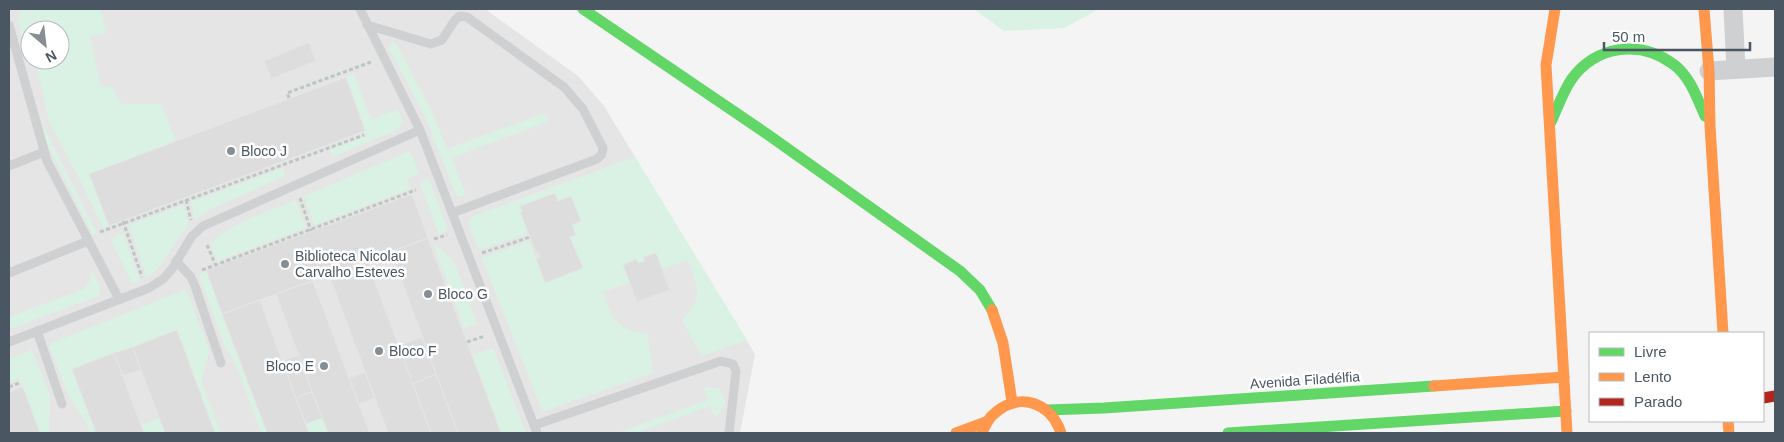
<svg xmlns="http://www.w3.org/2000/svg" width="1784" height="442" font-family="Arial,sans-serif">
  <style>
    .education { fill: #e6e5e6; fill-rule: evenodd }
    .green { fill: #d9f2e3; fill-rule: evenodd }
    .building { fill: #ddddde; stroke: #e5e6e7 }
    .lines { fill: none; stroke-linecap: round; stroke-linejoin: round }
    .path { stroke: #bcc7c4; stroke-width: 3; stroke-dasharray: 4 2.5; stroke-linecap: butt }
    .lane { stroke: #ced0d2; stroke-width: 9 }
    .street { stroke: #ced0d2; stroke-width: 19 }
    .fast { stroke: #63d668; stroke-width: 11 }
    .slow { stroke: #ff974d; stroke-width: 11 }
    .jam { stroke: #b3261e; stroke-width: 11 }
    .poi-dot { fill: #868d94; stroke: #fff; stroke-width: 2 }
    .labels { text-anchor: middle; stroke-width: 5; stroke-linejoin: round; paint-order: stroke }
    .poi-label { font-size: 14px; fill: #4a5661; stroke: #fff; text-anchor: start }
    .street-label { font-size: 14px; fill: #4a5661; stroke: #fff }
  </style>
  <rect width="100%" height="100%" fill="#f4f4f4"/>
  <!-- education -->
  <path class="education" d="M9,9h476l93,67 26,30 151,248 -15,79h-731zM30,30h30v30h-30z"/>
  <!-- green -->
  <g class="green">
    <path d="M22,9h79l5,24 -16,3 11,51 10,-1 11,18h39l15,37 -87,33 20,52 -6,2 -24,-50 -30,-57 -13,-58 -9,2 -9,-46zM30,30h30v30h-30z"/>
    <polygon points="974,9 1099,9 1064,28 1004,31"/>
    <polygon points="392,42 397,45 432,112 447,149 542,114 547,115 548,120 544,123 451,158 465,192 464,195 460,197 457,196 425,117 389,48"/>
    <polygon points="354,74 371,120 397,109 403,121 401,125 397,130 332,157 330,150 367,136 346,77"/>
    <polygon points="44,128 97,233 93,235 46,141 41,129"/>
    <polygon points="408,152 411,153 419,174 407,179 410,189 314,225 304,196"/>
    <path d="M635,157l112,183 -45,16 -20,-36c22,-21 16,-34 6,-60l-26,9 -6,-16 -13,4 2,4 -7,2 -2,-3 -12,5 6,17 -27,10c9,27 14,39 44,41l6,40 -109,38 -3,-3 -59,-150 47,-17 16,41 37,-14 -12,-31 6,-3 -4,-9 9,-4 -10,-24 -13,4 -4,-8 -33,13 1,6h-1l7,21 -49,17 -9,-22 -1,-7 4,-5z"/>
    <polygon points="283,168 285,176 211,209 195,220 191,202"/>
    <polygon points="429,179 448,230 439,234 419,182"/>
    <path d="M296,200l10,28 -89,33 -6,-16c13,-20 63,-36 85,-45z"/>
    <path d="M184,205l5,21c-17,15 -23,39 -42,52l-18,-53z"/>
    <polygon points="123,233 140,281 132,284 110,238"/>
    <polygon points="433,243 454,261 477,324 464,328"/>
    <polygon points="206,270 267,433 261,433 237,367 224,344 199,275"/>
    <polygon points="93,272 100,288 99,296 9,329 9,317 84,289 90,281 91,273"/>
    <polygon points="185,290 189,296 208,348 209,353 201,381 221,433 215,433 177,331 72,369 96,433 90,433 86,422 68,395 49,344"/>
    <polygon points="493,348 526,433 501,433 472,355"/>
    <polygon points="32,350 50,396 49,433 40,433 19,378 9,382 9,359"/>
    <polygon points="708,387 719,389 725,400 724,405 719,414 714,416 710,406 635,433 617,433 708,400 704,388"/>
    <polygon points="159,418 165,433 144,433 141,425"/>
    <polygon points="322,418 328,433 309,433 306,424"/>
  </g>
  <!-- building -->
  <g class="building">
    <polygon points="309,42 316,61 271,79 264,61"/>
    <polygon points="346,77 365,131 109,226 89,174"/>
    <polygon points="555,193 558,201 571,196 581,221 572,225 576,235 570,237 583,268 545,283 536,259 540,257 538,252 536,253 520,212 522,212 520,206"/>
    <polygon points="412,194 428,238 222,314 206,270"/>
    <polygon points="428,238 467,342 501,433 458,433 436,374 391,252"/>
    <polygon points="656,253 670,290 637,302 623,265 636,259 638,263 645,261 643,257"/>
    <polygon points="367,261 403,357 431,433 388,433 376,401 329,275"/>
    <polygon points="313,281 349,378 370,433 328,433 312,392 276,294"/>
    <polygon points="260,300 282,361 309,433 267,433 222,314"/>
    <polygon points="177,330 215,433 165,433 141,370 133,347"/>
    <polygon points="422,337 436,374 413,384 399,346"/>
    <polygon points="133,347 141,370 123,376 114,353"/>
    <polygon points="114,353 144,433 96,433 72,369"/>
    <polygon points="299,355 312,392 296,398 282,361"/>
    <polygon points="365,372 375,398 359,404 349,378"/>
    <polygon points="436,374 458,433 431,433 413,384"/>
    <polygon points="23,387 40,433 9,433 9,392"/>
    <polygon points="312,392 322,418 306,424 296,398"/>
  </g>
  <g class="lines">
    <!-- path -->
    <g class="path">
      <polyline points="289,98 287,93 371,62"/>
      <polyline points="300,198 311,231"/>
      <polyline points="186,200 191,220"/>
      <polyline points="123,221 142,277"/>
      <polyline points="100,232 364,135"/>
      <polyline points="434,239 447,235"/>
      <polyline points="207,245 215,264"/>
      <polyline points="482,253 530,237"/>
      <polyline points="202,270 416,190"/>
      <polyline points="467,342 485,336"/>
      <polyline points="9,387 19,383"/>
    </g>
    <!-- lane -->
    <g class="lane">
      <polyline points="360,9 420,130 537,433"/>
      <polyline points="9,25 47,161 119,299"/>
      <polyline points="367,25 431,44 442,40 455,20 460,16 467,17 564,87 583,109 603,148 602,154 597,159 452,213"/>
      <polyline points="9,166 44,152"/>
      <polyline points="176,261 191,277 195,286 221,363"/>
      <polyline points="9,273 88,241"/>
      <polyline points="37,331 62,404"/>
      <polyline points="9,342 149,288 163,279 172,269 192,236 203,226 420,130"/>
      <polyline points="535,425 721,361 733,364 736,371 729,433"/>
    </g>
    <!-- street -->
    <g class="street">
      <polyline points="1733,9 1736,69"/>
      <polyline points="1709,71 1775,67"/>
    </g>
    <!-- fast -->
    <g class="fast">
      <polyline points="583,9 767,134 960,271 980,290 992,310"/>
      <path d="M1551,122c6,-13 12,-30 20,-42 24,-34 68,-41 102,-16 17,12 24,34 32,52"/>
      <polyline points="1047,410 1104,408 1434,386"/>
      <polyline points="1228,433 1566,411"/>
    </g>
    <!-- slow -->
    <g class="slow">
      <polyline points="1555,9 1546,65 1567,433"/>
      <polyline points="1704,9 1709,71 1710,126 1723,333"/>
      <polyline points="992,310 1003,343 1012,402"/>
      <polyline points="1434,386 1564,377"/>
      <polyline points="1728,421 1729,433"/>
      <polyline points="956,433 986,422"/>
      <path d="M982,433c3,-7 6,-15 13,-20 25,-22 56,-10 66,20"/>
    </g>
    <!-- jam -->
    <polyline class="jam" points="1763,398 1775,396"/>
  </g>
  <!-- markers -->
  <g class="poi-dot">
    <circle cx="231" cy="151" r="5"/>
    <circle cx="285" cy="264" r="5"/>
    <circle cx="428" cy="294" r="5"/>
    <circle cx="379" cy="351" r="5"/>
    <circle cx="324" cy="366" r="5"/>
  </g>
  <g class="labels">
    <!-- poi labels -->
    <g class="poi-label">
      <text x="241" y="156">Bloco J</text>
      <text x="295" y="261">Biblioteca Nicolau<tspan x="295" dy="16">Carvalho Esteves</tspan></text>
      <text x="438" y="299">Bloco G</text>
      <text x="389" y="356">Bloco F</text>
      <text x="314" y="371" text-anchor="end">Bloco E</text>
    </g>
    <!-- street labels -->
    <g class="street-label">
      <text transform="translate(1305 380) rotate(-4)" y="5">Avenida Filadélfia</text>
    </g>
  </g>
  <!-- border -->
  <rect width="1784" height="442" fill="none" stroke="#4a5661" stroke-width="20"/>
  <!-- legend -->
  <rect x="1589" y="332" width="175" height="90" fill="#ffffff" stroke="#b7bbc0"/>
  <rect x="1599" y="348" width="25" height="8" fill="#63d668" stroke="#b7bbc0"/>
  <text x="1634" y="357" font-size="15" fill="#4a5661">Livre</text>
  <rect x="1599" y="373" width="25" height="8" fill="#ff974d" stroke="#b7bbc0"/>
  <text x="1634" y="382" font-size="15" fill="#4a5661">Lento</text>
  <rect x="1599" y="398" width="25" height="8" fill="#b3261e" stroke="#b7bbc0"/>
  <text x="1634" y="407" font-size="15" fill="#4a5661">Parado</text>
  <!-- north arrow -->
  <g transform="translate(45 45) rotate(152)"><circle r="24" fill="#ffffff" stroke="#b7bbc0"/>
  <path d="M0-4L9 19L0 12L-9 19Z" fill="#868d94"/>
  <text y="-8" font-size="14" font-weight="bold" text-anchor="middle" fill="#4a5661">N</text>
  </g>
  <!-- scale -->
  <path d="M1604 42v8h146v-8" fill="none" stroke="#4a5661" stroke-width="2.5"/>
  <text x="1612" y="42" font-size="15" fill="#4a5661" stroke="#ffffff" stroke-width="4" paint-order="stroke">50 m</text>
</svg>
